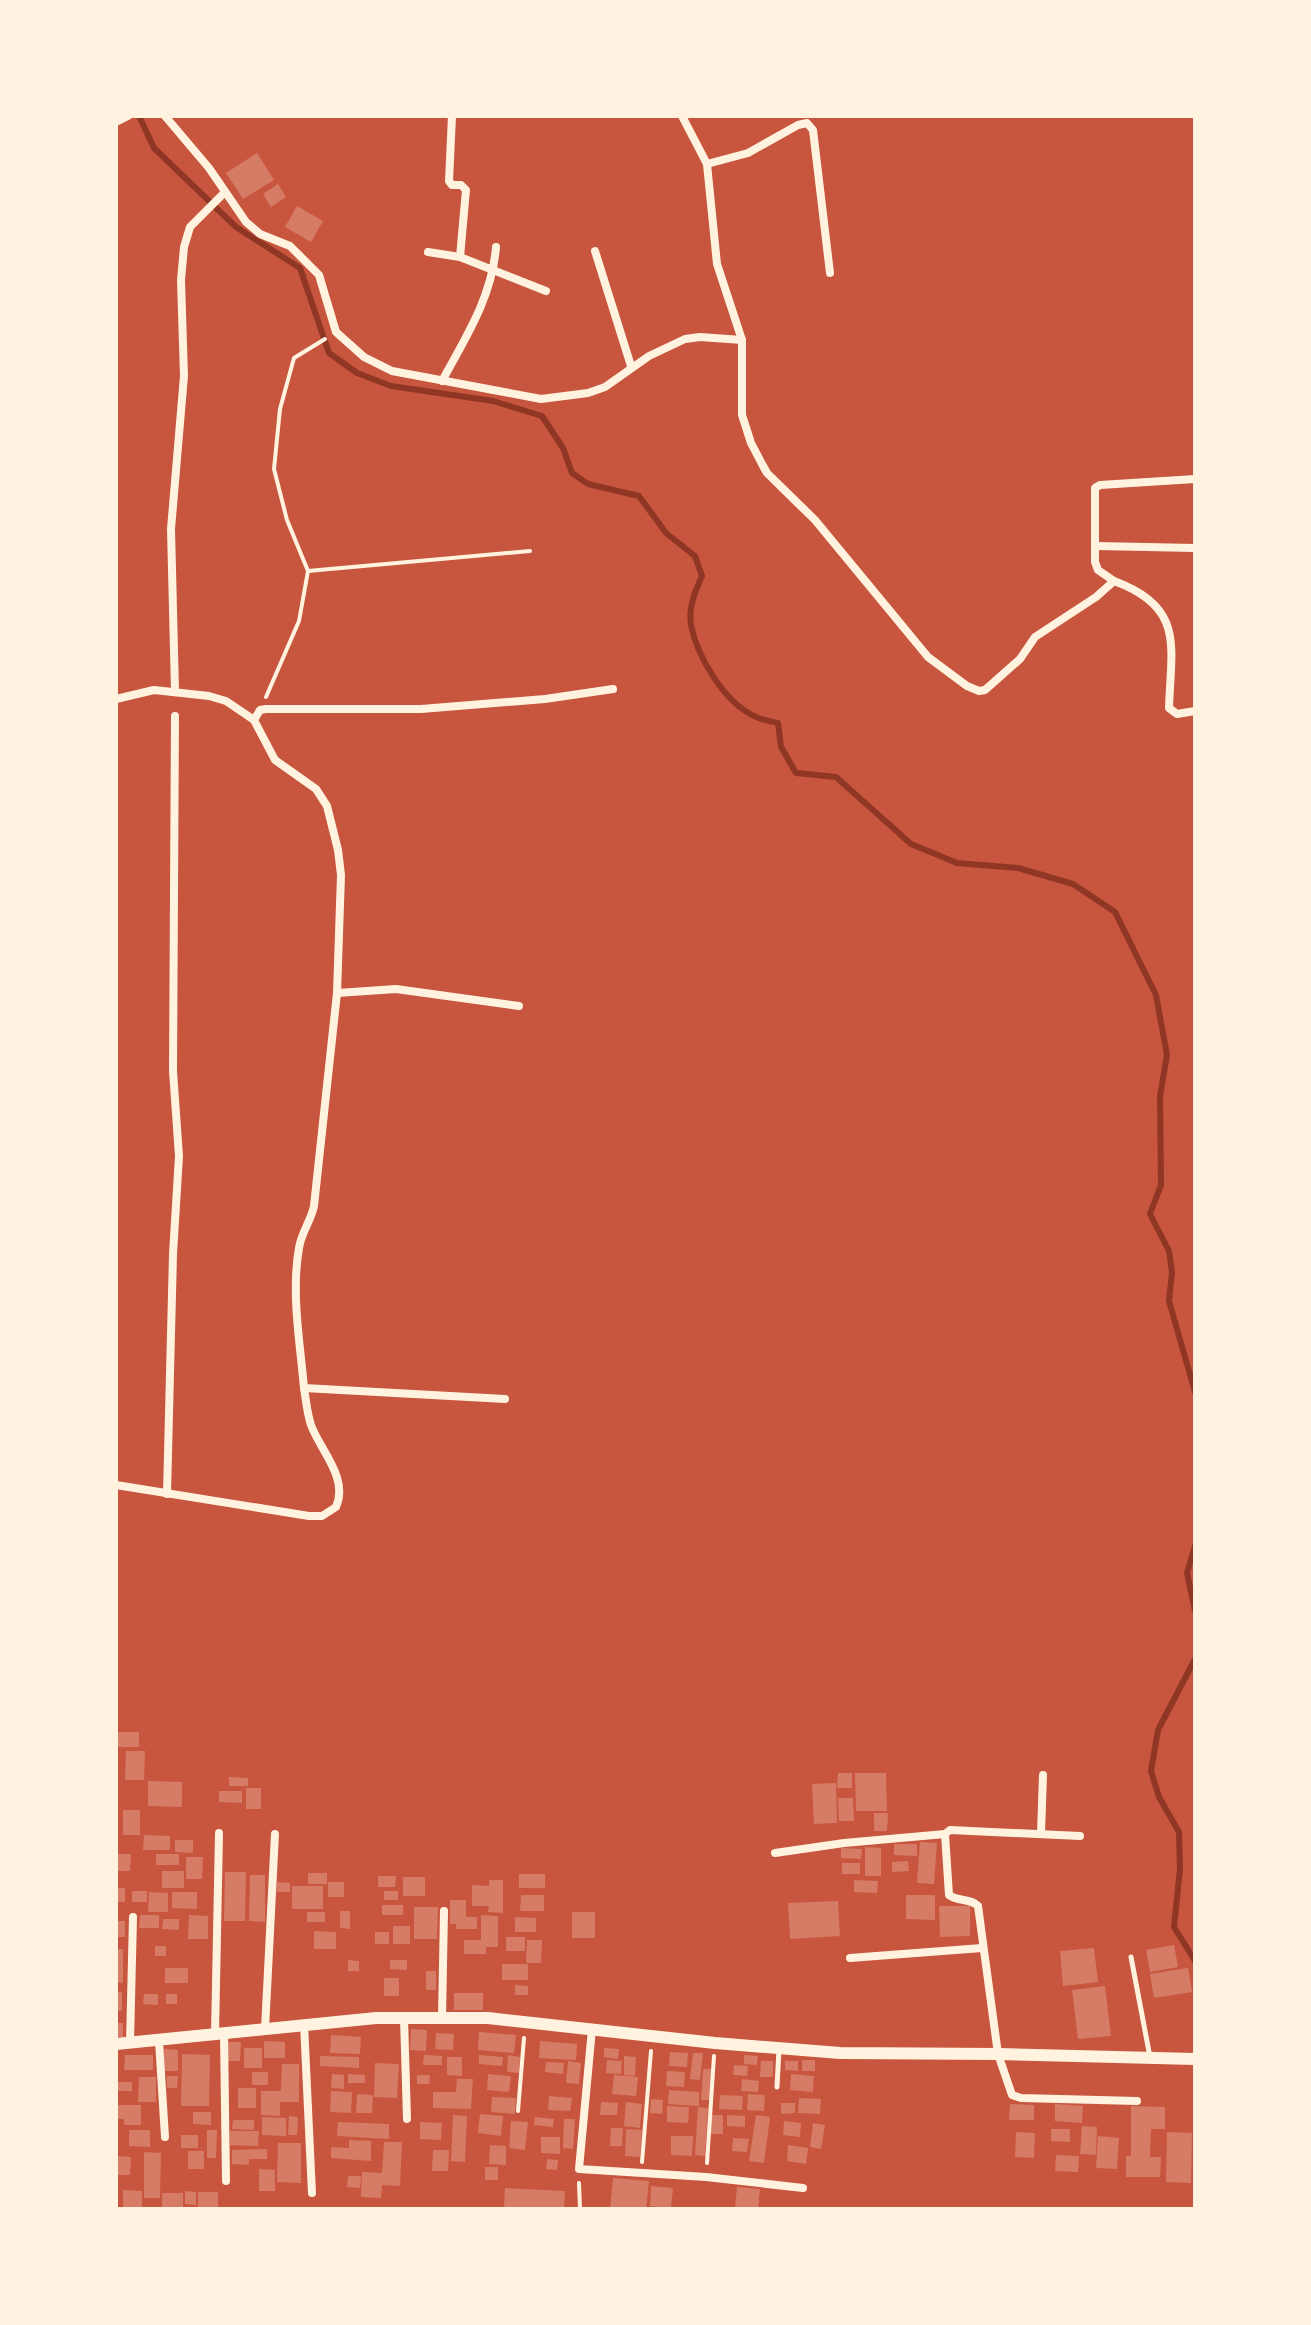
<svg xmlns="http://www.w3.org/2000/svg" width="1311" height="2325" font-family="Lato,sans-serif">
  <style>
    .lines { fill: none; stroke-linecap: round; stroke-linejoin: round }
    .stream { stroke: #8f3625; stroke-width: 6 }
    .building { fill: #d67c66 }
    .path { stroke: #fff3e0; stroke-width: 4 }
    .service { stroke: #fff3e0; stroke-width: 5 }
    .minor { stroke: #fff3e0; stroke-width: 8 }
    .tertiary { stroke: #fff3e0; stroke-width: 12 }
  </style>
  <rect width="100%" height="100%" fill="#c8553d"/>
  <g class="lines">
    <!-- stream -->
    <g class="stream">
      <path d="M139,116l15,32 82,79 64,41 29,85 28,20 34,13 102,15 49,15 21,32 9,25 16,11 51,12 27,37 29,23 7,20c-7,16 -14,31 -11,49 6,31 33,77 63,91 7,4 16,5 24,7l3,24 15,26 40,4 75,67 46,19 61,5 55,16 42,28 41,83 11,60 -7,41 1,89 -11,29 19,37 3,21 -3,29 26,91"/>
      <polyline points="1195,1546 1187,1573 1195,1611"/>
      <polyline points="1195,1659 1158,1730 1151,1771 1159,1797 1179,1832 1180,1869 1174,1927 1195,1961"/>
    </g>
  </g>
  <!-- building -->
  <g class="building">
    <polygon points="257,153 274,180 243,199 226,173"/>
    <polygon points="278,184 286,197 271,207 263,194"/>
    <polygon points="297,206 323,221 311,242 285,227"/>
    <rect x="116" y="1732" width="23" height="15"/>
    <polygon points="126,1751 145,1751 144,1780 125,1780"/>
    <polygon points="838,1773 852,1773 852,1788 837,1788"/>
    <polygon points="855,1773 886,1773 887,1811 856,1811"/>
    <polygon points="229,1777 248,1778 248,1786 229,1786"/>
    <polygon points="148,1781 182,1782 182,1807 148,1806"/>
    <polygon points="836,1783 837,1823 814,1824 812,1784"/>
    <rect x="246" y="1788" width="15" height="21"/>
    <polygon points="219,1791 242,1791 242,1803 219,1802"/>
    <polygon points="838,1798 853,1798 854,1821 839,1821"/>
    <rect x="123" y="1810" width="17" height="25"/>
    <polygon points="874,1813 888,1813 887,1831 874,1831"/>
    <polygon points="144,1835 170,1836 170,1850 143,1850"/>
    <polygon points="175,1840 193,1840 193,1853 175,1852"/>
    <polygon points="920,1842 937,1843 934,1884 917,1883"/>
    <polygon points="894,1844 917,1844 917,1856 894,1855"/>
    <polygon points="865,1847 881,1848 881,1876 865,1876"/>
    <polygon points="841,1848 862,1849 861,1859 841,1858"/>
    <polygon points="116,1854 131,1854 130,1871 116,1871"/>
    <rect x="156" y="1854" width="23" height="11"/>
    <polygon points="186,1857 203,1857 202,1879 186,1879"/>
    <polygon points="908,1861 909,1871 892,1872 892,1862"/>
    <rect x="842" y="1863" width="18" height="11"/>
    <rect x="162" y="1871" width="22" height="17"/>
    <polygon points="225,1872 246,1872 245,1921 224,1921"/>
    <rect x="308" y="1873" width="19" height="11"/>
    <rect x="519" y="1874" width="26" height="14"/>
    <polygon points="250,1875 265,1875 265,1922 249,1921"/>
    <polygon points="378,1876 396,1876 395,1887 378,1887"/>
    <rect x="403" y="1877" width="22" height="19"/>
    <polygon points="489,1880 503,1880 503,1913 488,1912 489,1906 472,1906 472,1885 489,1886"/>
    <polygon points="854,1880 878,1881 877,1893 854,1892"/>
    <polygon points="277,1882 290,1883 290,1892 277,1892"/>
    <rect x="328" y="1882" width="16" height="15"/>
    <rect x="292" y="1886" width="31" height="23"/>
    <rect x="116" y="1888" width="9" height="14"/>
    <rect x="132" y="1891" width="15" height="11"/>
    <rect x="384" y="1891" width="14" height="9"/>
    <polygon points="149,1892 168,1893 168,1912 148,1912"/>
    <polygon points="172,1892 197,1892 197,1909 172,1908"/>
    <polygon points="521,1895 544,1895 544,1911 520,1911"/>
    <polygon points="906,1895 935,1895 935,1920 906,1919"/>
    <polygon points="450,1900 466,1900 466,1917 477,1917 477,1929 456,1929 456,1924 450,1924"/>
    <polygon points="838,1901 840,1936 790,1939 788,1903"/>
    <rect x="382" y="1905" width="21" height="10"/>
    <polygon points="939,1906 970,1906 970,1936 940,1937"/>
    <polygon points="414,1907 438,1907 437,1939 414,1939"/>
    <polygon points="340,1911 350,1911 350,1929 340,1928"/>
    <rect x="307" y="1912" width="18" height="10"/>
    <rect x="572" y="1912" width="23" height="26"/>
    <polygon points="140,1915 159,1915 159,1928 139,1928"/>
    <polygon points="189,1915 208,1916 208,1939 188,1939"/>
    <polygon points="481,1915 498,1916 498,1947 486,1947 486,1954 464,1954 464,1940 481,1940"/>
    <polygon points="515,1917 536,1918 536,1932 515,1932"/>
    <polygon points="163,1919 179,1919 179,1930 162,1929"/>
    <rect x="116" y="1921" width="9" height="16"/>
    <rect x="393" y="1926" width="17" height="18"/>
    <polygon points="314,1931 336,1932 336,1949 314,1949"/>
    <rect x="375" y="1932" width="14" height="12"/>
    <rect x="506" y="1937" width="19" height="14"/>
    <polygon points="527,1940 542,1940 541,1963 526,1963"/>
    <polygon points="1174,1945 1178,1967 1150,1972 1146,1950"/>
    <rect x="155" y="1946" width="11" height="10"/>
    <polygon points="1094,1948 1098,1982 1063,1986 1060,1951"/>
    <polygon points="116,1949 123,1949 123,1983 116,1982"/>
    <polygon points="348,1960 359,1961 359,1971 348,1971"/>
    <polygon points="390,1960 407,1960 407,1970 390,1969"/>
    <rect x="502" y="1964" width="26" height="16"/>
    <rect x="165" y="1968" width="23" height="15"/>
    <polygon points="1188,1968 1192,1992 1154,1998 1150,1974"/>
    <rect x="426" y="1971" width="10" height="19"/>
    <rect x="384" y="1978" width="15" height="18"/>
    <polygon points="515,1985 528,1986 528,1995 515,1995"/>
    <polygon points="1105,1986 1111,2036 1078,2039 1072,1990"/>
    <rect x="116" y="1992" width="6" height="19"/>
    <rect x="454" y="1993" width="29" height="17"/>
    <polygon points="144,1994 158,1994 158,2005 143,2004"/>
    <rect x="166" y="1994" width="11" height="10"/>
    <rect x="116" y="2023" width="7" height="14"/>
    <polygon points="411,2029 427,2030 426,2051 410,2050"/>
    <polygon points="479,2032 516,2035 514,2053 478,2050"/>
    <polygon points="436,2033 454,2034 453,2050 435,2049"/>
    <polygon points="331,2035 361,2037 360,2054 330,2053"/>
    <polygon points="264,2041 285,2042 285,2058 264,2058"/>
    <polygon points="540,2041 577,2044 576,2060 539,2058"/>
    <polygon points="228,2042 241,2042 240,2061 228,2061"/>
    <rect x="244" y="2048" width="18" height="20"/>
    <polygon points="604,2048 619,2049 618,2059 604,2057"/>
    <polygon points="164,2049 178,2050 178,2071 164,2071"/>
    <polygon points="670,2052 688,2053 687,2067 669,2066"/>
    <polygon points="693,2053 703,2053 700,2080 690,2079"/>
    <polygon points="182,2054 210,2055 209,2106 181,2106"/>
    <polygon points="125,2055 153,2055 153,2070 124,2070"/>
    <polygon points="424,2055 442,2056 442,2065 423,2065"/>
    <polygon points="479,2055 503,2057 502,2066 479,2064"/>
    <polygon points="508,2055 520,2057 519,2073 507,2072"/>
    <polygon points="744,2055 758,2056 757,2065 744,2064"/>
    <polygon points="320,2056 359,2057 359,2068 320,2066"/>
    <polygon points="624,2056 636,2057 635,2076 624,2075"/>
    <polygon points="447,2057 462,2057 462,2076 447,2075"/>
    <polygon points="607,2060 622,2061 621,2074 606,2073"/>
    <rect x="802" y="2060" width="13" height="11"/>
    <polygon points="568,2061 581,2063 579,2084 566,2083"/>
    <polygon points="761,2061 773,2061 773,2077 760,2077"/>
    <polygon points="785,2061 798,2061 798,2071 785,2070"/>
    <polygon points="546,2062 564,2063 563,2074 545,2072"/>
    <polygon points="375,2063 399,2064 397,2098 374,2097"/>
    <polygon points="282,2064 299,2064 299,2102 280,2102 280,2116 261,2115 261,2091 281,2091"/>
    <polygon points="734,2065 748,2066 747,2076 733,2075"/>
    <polygon points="703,2069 712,2069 710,2100 701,2100"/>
    <polygon points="667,2071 685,2072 684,2087 666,2086"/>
    <rect x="252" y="2072" width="16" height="13"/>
    <polygon points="332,2074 344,2075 344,2089 331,2088"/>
    <polygon points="348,2074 365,2075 365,2083 348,2083"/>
    <polygon points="488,2074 511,2076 509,2092 487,2090"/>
    <polygon points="791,2074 814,2076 813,2092 790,2090"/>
    <polygon points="417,2075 430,2075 429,2084 417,2084"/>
    <polygon points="614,2075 638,2077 636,2096 612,2094"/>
    <polygon points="167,2076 178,2076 177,2088 167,2088"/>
    <polygon points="139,2077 156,2077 156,2102 138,2102"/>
    <polygon points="457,2079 473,2079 471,2109 433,2108 433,2092 456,2092"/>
    <polygon points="742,2079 759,2081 758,2092 741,2091"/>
    <rect x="116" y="2082" width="16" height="9"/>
    <rect x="238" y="2088" width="18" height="20"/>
    <polygon points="669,2090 699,2092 699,2106 668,2104"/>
    <polygon points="331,2091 352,2092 351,2113 330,2112"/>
    <polygon points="357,2094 373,2095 372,2113 356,2113"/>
    <polygon points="748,2094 765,2095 764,2111 747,2110"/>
    <polygon points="720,2095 743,2096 742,2110 719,2109"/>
    <polygon points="549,2096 572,2098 570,2111 548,2110"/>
    <polygon points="492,2097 516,2098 515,2114 491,2112"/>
    <polygon points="799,2098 821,2099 820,2114 798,2113"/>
    <polygon points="651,2099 663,2100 662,2114 650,2113"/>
    <polygon points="601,2102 618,2103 617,2115 600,2115"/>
    <polygon points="626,2102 642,2104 640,2128 624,2126"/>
    <polygon points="781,2103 795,2103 795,2113 781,2114"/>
    <polygon points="1010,2104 1034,2105 1034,2120 1009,2120"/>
    <polygon points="1055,2104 1083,2106 1082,2123 1055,2121"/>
    <polygon points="116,2105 141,2105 141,2125 124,2125 124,2119 116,2119"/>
    <polygon points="667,2106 689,2107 688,2123 667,2122"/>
    <polygon points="1131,2106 1165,2107 1165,2129 1151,2129 1150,2157 1161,2157 1160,2177 1126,2177 1126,2156 1131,2156"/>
    <polygon points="698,2107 708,2108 705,2156 695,2155"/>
    <polygon points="193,2112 211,2112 211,2125 193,2124"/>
    <polygon points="480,2114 503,2116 501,2136 478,2133"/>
    <polygon points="453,2115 467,2116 465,2162 451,2161"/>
    <polygon points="711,2115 723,2115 723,2134 710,2134"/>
    <polygon points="727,2115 745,2116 745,2127 727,2126"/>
    <polygon points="756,2115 770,2117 764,2163 749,2161"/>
    <polygon points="289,2116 298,2117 297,2135 288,2135"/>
    <polygon points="262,2117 286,2118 286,2136 262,2135"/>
    <polygon points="535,2117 554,2119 553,2127 534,2125"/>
    <polygon points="564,2119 575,2119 573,2149 563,2148"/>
    <polygon points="233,2120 254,2120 254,2130 232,2129"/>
    <polygon points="511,2121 528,2122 525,2150 509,2148"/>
    <polygon points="784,2121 801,2123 800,2137 783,2135"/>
    <polygon points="338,2122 389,2124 389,2139 337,2136"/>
    <polygon points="420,2122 442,2123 441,2140 420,2139"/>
    <polygon points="813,2123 825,2125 821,2149 810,2147"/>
    <polygon points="1082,2126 1097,2127 1096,2155 1080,2154"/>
    <polygon points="611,2128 623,2128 622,2146 610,2146"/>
    <polygon points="626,2129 642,2130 640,2157 625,2156"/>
    <polygon points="1051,2129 1070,2129 1070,2142 1051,2141"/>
    <polygon points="129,2130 150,2130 150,2147 129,2146"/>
    <polygon points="207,2130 217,2130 216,2158 207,2158"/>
    <polygon points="230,2131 259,2131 258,2146 230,2145"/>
    <polygon points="1016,2132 1035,2133 1034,2158 1015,2157"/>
    <polygon points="1167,2132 1192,2133 1191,2183 1166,2182"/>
    <rect x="181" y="2135" width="17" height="13"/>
    <polygon points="671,2136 693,2136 692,2156 671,2155"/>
    <polygon points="1098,2136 1119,2138 1117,2169 1096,2168"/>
    <polygon points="541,2137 560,2137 560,2154 541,2153"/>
    <polygon points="733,2138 749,2139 747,2152 732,2151"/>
    <polygon points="349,2140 371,2141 371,2161 331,2158 331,2147 349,2148"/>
    <polygon points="384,2142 402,2142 400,2186 382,2185 381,2198 361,2197 362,2172 382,2173"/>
    <polygon points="278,2143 301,2143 301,2183 277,2182"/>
    <polygon points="490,2145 506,2146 506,2165 489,2164"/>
    <polygon points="788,2145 808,2148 806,2164 787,2161"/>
    <polygon points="267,2149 267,2159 249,2159 249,2165 232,2164 232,2150"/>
    <polygon points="433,2150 449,2150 448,2171 432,2171"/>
    <rect x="188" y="2151" width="16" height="18"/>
    <polygon points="144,2152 161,2153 160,2198 144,2198"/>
    <polygon points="1056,2155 1079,2156 1078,2172 1055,2171"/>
    <polygon points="116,2156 131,2157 130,2175 116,2175"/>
    <polygon points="547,2159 558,2160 557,2170 546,2169"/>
    <rect x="485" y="2167" width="13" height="13"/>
    <polygon points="259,2169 275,2170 275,2191 259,2191"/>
    <polygon points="348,2176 361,2176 360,2188 347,2187"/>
    <polygon points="613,2178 649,2181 646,2209 610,2209"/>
    <polygon points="651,2186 673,2188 671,2208 650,2206"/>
    <polygon points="737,2187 760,2189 758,2209 735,2209"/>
    <polygon points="505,2188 565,2191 564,2209 512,2209 504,2207"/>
    <polygon points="123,2190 142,2191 142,2209 123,2209"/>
    <polygon points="185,2191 196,2192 196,2205 185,2204"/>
    <rect x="198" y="2192" width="20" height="17"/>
    <rect x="162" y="2193" width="21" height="16"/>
  </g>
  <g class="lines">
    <!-- path -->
    <g class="path">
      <polyline points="308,571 530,551"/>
      <polyline points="266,697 299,621 308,571 287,520 274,469 280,409 294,358 325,339"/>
      <polyline points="518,2111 524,2038"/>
      <polyline points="642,2162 651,2051"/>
      <polyline points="707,2163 714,2056"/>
      <polyline points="579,2183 580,2209"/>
    </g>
    <!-- service -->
    <g class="service">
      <polyline points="1131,1957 1150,2057"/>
      <polyline points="777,2087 779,2049"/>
    </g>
    <!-- minor -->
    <g class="minor">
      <polyline points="165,116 209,168 246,222 260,234 290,246 319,275 336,332 364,357 392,371 541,399 588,393 605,387 649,356 685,339 700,337 742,340"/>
      <polyline points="452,116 449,181 452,185 461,185 466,190 460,257"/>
      <path d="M682,116l25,48 10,100 25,76v75l9,28 11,21 5,9 48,47 113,137 39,29 12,5 6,-1 35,-31 15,-22 61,-40 18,-16c71,26 57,65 55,127l8,6 18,-3"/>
      <polyline points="116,122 128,116"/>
      <polyline points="707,164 748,153 798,125 807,123 813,130 830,273"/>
      <polyline points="595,251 631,366"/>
      <polyline points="428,252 460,257 546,291"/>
      <path d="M442,381c24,-44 50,-84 54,-134"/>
      <polyline points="1096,546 1195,548"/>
      <polyline points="1114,581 1098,570 1095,562 1095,488 1100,485 1195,479"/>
      <polyline points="175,691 171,529 184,376 181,280 184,247 190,227 225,192"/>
      <path d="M116,699l38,-9 55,6 17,5 28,19 21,40 41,29 11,17 11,44 3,25 -4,118 -23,213c-3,15 -13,27 -15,42 -8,45 1,94 5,140l201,11"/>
      <polyline points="254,720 260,710 266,709 421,709 545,699 613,689"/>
      <polyline points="337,993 396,989 519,1006"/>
      <path d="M116,1485l193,31h13l14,-9c13,-29 -16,-57 -25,-82 -4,-12 -5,-25 -7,-37"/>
      <polyline points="167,1494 173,1254 179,1156 173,1071 175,716"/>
      <polyline points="1041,1833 1043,1775"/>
      <path d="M945,1834l4,61c9,7 22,3 29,11l20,148 14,41 9,3 116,3"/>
      <polyline points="775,1853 844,1843 945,1834 950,1830 1080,1836"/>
      <polyline points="850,1958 982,1948"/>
      <polyline points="404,2018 407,2119"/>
      <polyline points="442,2019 444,1911"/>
      <polyline points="304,2024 312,2193"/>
      <polyline points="265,2029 275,1834"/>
      <polyline points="592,2029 579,2169 706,2177 803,2188"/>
      <polyline points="224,2034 226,2181"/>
      <polyline points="215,2035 219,1833"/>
      <polyline points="159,2041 165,2137"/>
      <polyline points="130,2043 133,1917"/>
    </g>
    <!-- tertiary -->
    <polyline class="tertiary" points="116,2044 376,2018 488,2018 715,2043 840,2053 998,2054 1195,2059"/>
  </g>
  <!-- border -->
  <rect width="1311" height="2325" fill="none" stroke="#fff3e0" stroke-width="236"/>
</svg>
